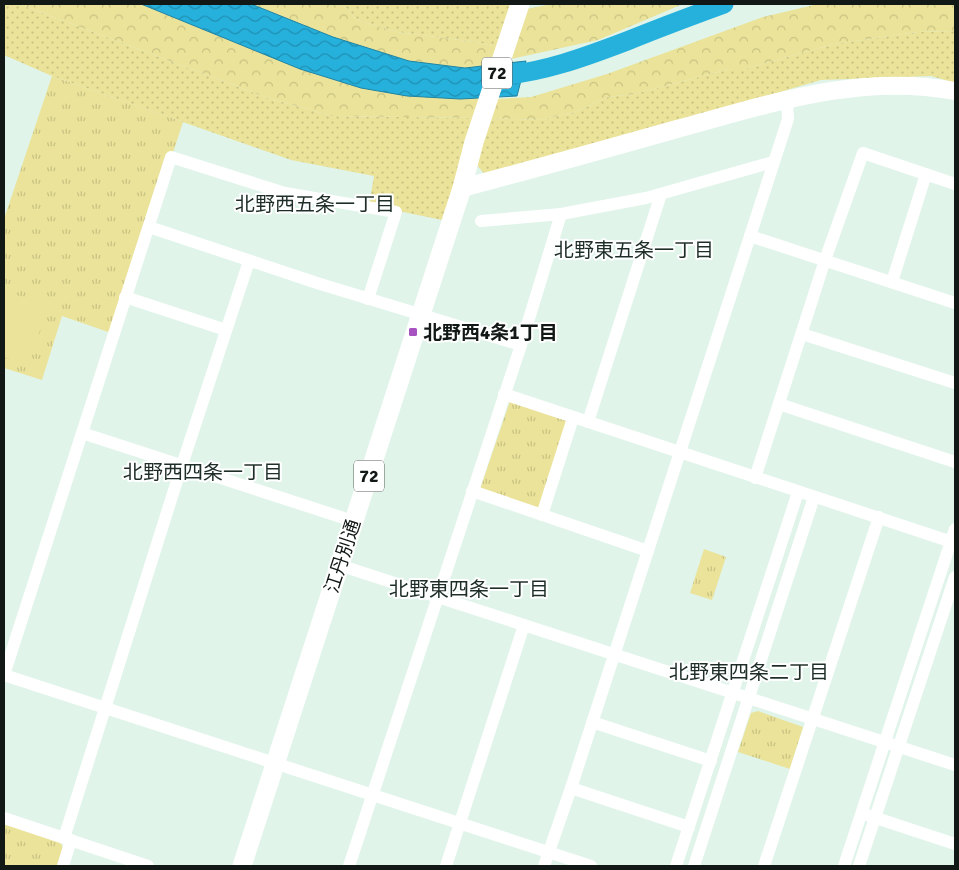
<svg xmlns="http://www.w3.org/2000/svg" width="959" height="870" font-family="Signika,'Noto Sans JP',sans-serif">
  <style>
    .grass { fill: url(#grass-dots) }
    .forest { fill: url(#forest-crowns) }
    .park { fill: url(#park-tufts) }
    .pitch { fill: #ebe399 }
    .water { fill: url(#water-waves); stroke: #2083a1 }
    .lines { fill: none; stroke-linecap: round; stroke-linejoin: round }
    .river { stroke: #26b1dd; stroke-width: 19 }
    .street { stroke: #fff; stroke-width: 12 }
    .secondary { stroke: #fff; stroke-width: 18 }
    .primary { stroke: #fff; stroke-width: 19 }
    .poi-dot { fill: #a652c1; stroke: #fff; stroke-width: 2 }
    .labels { text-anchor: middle; stroke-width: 4; stroke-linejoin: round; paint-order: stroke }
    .shield { fill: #fff; stroke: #585d5b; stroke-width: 1 }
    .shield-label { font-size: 18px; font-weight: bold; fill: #111815 }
    .poi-label { font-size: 19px; font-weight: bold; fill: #111815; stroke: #fff; text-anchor: start }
    .street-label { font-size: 19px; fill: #111815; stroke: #fff }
    .neighbourhood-label { font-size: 20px; fill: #1e2e27; stroke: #fff }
  </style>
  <defs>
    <pattern id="grass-dots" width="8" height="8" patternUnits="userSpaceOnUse" patternTransform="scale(1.25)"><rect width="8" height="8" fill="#ebe399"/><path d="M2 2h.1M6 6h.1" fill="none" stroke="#c8c283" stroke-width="1.8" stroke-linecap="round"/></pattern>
    <pattern id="forest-crowns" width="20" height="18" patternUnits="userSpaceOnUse" patternTransform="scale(1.25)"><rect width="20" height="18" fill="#ebe399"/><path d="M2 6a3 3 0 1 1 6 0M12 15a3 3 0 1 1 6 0" fill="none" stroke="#c8c283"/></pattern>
    <pattern id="park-tufts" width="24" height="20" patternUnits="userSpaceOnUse" patternTransform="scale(1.25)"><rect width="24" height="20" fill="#ebe399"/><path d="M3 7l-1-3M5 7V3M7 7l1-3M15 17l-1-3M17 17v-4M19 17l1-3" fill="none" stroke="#c8c283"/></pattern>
    <pattern id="water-waves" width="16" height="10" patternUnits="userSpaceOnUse" patternTransform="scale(1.25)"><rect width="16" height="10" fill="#26b1dd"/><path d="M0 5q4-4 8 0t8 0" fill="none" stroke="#1f8fb2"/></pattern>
  </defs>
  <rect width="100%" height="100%" fill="#e0f4ea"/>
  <!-- grass -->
  <g class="grass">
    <polygon points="4,4 19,4 265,97 332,116 477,118 447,221 369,205 374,176 291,160 52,76 4,55"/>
    <polygon points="342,4 517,4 502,48 476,42 397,32 357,20"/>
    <polygon points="955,31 955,83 931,76 821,80 487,177 476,164 490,118 539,120 575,112 608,97 634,94 729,69 744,69 834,44 917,32"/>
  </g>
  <!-- forest -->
  <g class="forest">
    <polygon points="19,4 141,4 300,69 361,88 407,96 484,98 477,118 332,116 265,97"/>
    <polygon points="251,4 342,4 357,20 397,32 476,42 502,48 496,64 465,68 409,61 333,37"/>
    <polygon points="552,4 683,4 598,40 511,59 526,9"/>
    <polygon points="818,4 955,4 955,31 917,32 834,44 744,69 729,69 634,94 608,97 575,112 539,120 490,118 496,99 531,97 607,74 763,17"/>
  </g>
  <!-- park -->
  <g class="park">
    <polygon points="52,76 183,122 114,334 62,316 42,380 4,368 4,219"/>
    <polygon points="510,401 569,421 538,510 480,489"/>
    <polygon points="704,549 726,557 712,600 690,593"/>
    <polygon points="758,711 803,727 790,769 738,752 751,713"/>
    <polygon points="4,824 60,842 63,848 57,866 4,866"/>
  </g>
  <!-- pitch -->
  <polygon class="pitch" points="4,291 48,305 29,365 4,357"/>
  <!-- water -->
  <polygon class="water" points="141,4 251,4 333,37 409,61 465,68 526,61 517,96 460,99 407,96 361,88 300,69"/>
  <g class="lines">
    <!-- river -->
    <path class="river" d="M497,76c45,-3 88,-19 130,-35 32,-13 64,-25 97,-37"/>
    <!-- street -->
    <g class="street">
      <polyline points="481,221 561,214 646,198 773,162"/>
      <polyline points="149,227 317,283 521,345"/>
      <polyline points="750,236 955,303"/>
      <polyline points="892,282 926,174"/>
      <polyline points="125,297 226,330"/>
      <polyline points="802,334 955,383"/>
      <polyline points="504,394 955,543"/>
      <polyline points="779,404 955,462"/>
      <polyline points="588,422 661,194"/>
      <polyline points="82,433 353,521"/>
      <polyline points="755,478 825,260 863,153 955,184"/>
      <polyline points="472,491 648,551"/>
      <polyline points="542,515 573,418"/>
      <polyline points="339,565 955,765"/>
      <polyline points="4,675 171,157 285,193 396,212 368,299"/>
      <polyline points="4,675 591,866"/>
      <polyline points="592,722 711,761"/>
      <polyline points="571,788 689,827"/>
      <polyline points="867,815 955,844"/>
      <polyline points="4,818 148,866"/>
      <polyline points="64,838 182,465 249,261"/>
      <polyline points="63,866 71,840"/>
      <polyline points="349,866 521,345 561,214"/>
      <polyline points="446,866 524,625"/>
      <polyline points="544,866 571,788 788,119 787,101"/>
      <polyline points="676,866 798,492"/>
      <polyline points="694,866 814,497"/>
      <polyline points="764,866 879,517"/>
      <polyline points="844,866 955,529"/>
      <polyline points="859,866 955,577"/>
    </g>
    <!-- secondary -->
    <path class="secondary" d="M462,188c72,-19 144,-39 215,-59 93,-25 182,-56 278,-38"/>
    <!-- primary -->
    <polyline class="primary" points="242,866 462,188 474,142 520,4"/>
  </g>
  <!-- markers -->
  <rect class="poi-dot" x="408" y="327" width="10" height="10" rx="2.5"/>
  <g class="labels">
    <!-- shield labels -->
    <g class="shield">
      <rect x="482" y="57.5" width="30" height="31" rx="4"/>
      <rect x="354" y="460.5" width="30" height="31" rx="4"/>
    </g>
    <g class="shield-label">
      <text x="497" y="79">72</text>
      <text x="369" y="482">72</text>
    </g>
    <!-- poi labels -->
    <g class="poi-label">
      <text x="423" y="339">北野西4条1丁目</text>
    </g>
    <!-- street labels -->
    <g class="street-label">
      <text transform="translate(342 556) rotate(-72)" y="7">江丹別通</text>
    </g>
    <!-- neighbourhood labels -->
    <g class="neighbourhood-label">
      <text x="315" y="211">北野西五条一丁目</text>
      <text x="634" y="257">北野東五条一丁目</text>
      <text x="203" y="479">北野西四条一丁目</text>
      <text x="469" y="596">北野東四条一丁目</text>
      <text x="749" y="679">北野東四条二丁目</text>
    </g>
  </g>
  <!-- border -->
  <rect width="959" height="870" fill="none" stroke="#111815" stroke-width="10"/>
</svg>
